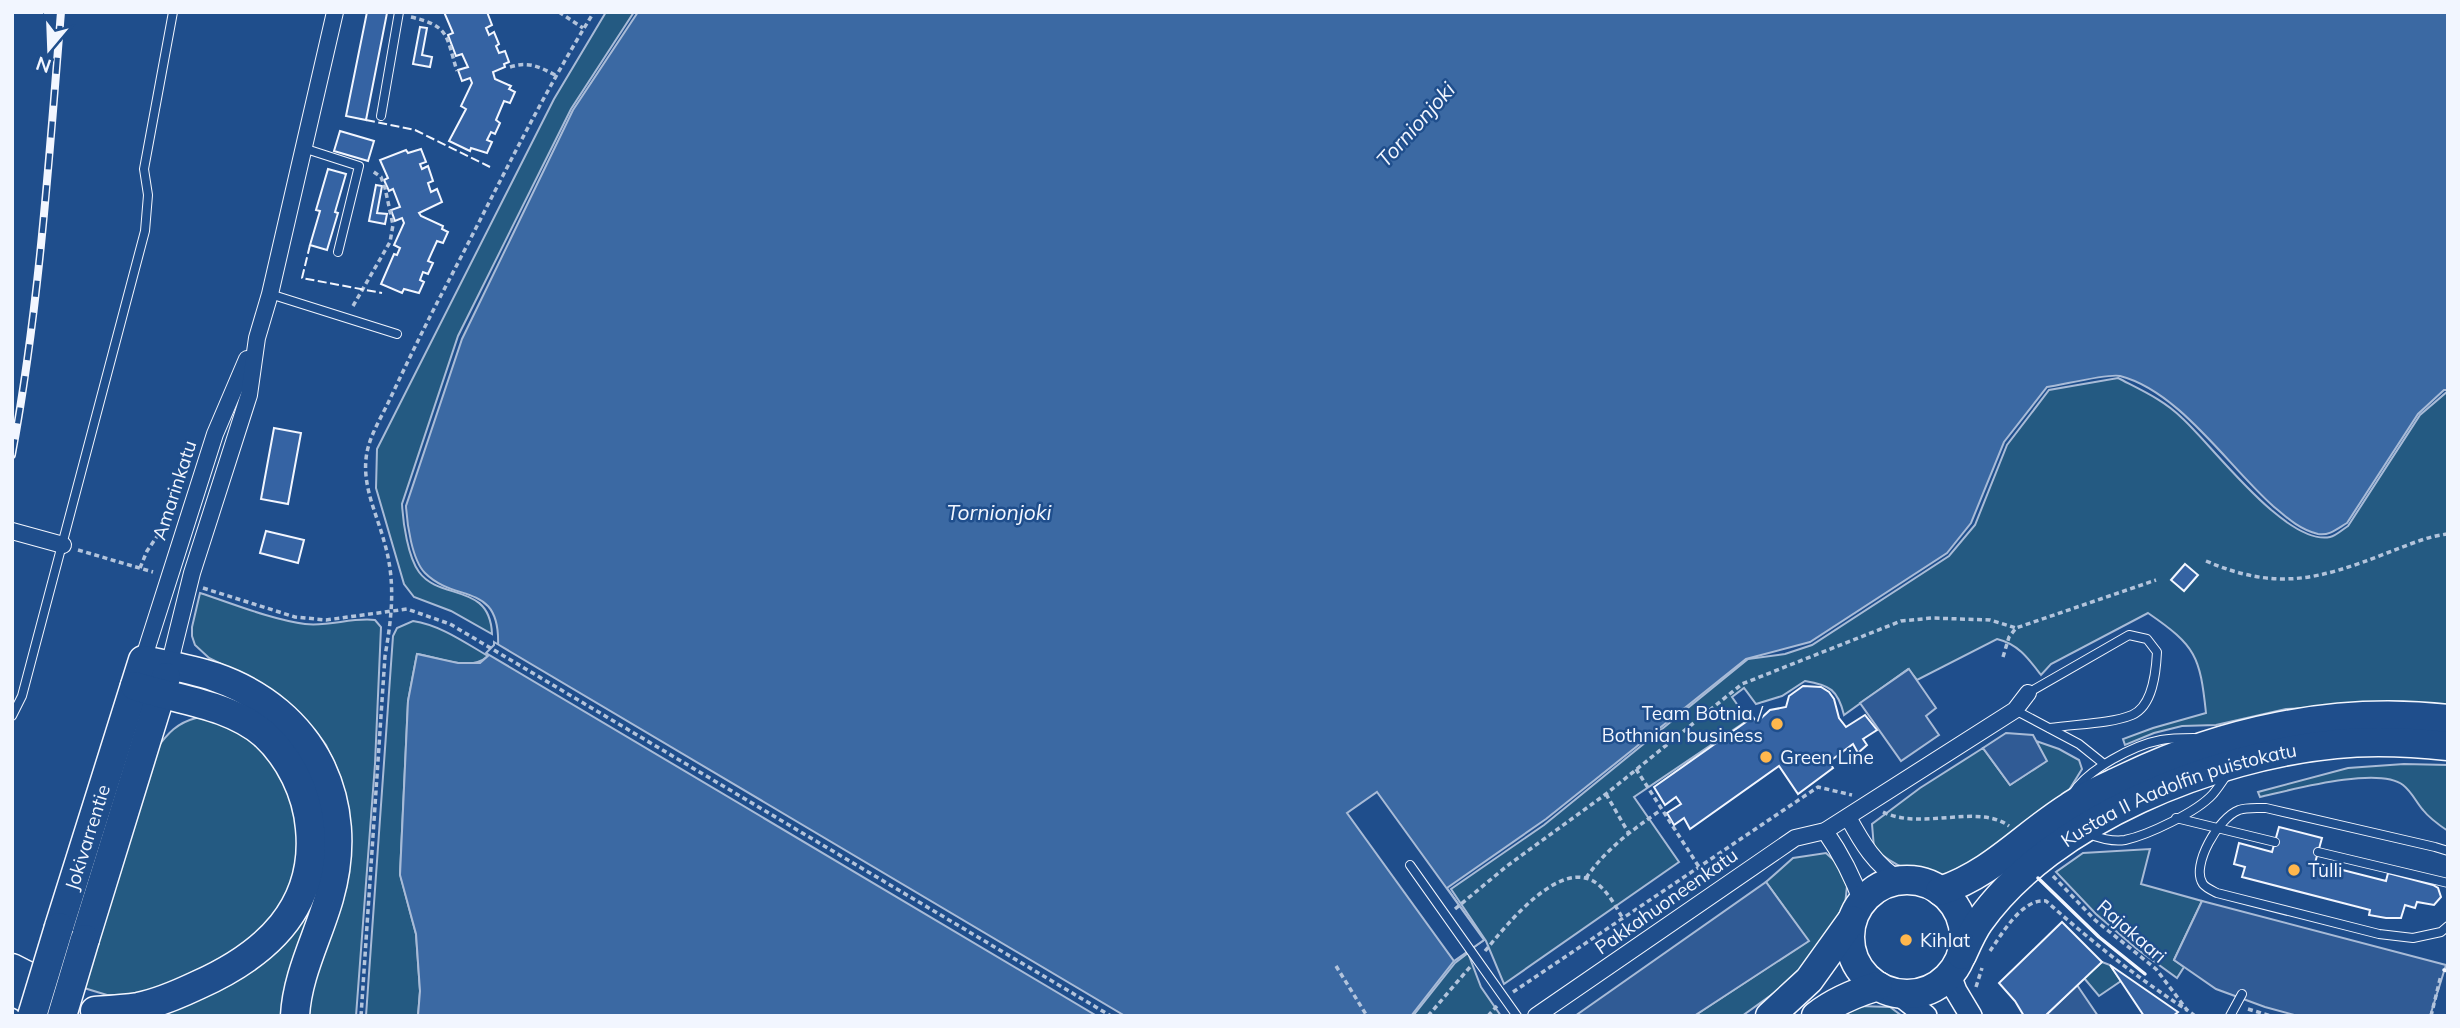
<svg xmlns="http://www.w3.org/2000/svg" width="2460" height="1028" font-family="Mulish,sans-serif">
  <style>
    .green { fill: #245a82; stroke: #a8bbd7; stroke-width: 2 }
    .parking { fill: #305b95; stroke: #a8bbd7; stroke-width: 2 }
    .water { fill: #3b69a3; stroke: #a8bbd7; stroke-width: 2 }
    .pier { fill: #1f4e8c; stroke: #a8bbd7; stroke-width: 2 }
    .building { fill: #3563a3; stroke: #f2f6ff; stroke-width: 2 }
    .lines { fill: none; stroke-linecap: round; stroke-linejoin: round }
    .service-casing { stroke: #f2f6ff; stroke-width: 10 }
    .minor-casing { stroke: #f2f6ff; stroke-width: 18 }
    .tertiary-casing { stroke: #f2f6ff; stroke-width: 24 }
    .trunk-casing { stroke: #f2f6ff; stroke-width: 31 }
    .path { stroke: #b3c4dc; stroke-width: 3.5; stroke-dasharray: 5 3.5; stroke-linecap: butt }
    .service { stroke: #1f4e8c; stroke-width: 8 }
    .minor { stroke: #1f4e8c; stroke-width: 16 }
    .tertiary { stroke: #1f4e8c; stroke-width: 21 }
    .trunk { stroke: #1f4e8c; stroke-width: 28 }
    .rail-casing { stroke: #f2f6ff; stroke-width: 8 }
    .rail { stroke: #1f4e8c; stroke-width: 5; stroke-dasharray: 16; stroke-linecap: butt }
    .trunk-bridge-casing { stroke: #f2f6ff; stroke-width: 31; stroke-linecap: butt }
    .trunk-bridge { stroke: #1f4e8c; stroke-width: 28 }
    .fence { stroke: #f2f6ff; stroke-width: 2; stroke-dasharray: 9 3.5; stroke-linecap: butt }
    .wall { stroke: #f2f6ff; stroke-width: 3.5 }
    .poi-dot { fill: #ffb74d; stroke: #1f4e8c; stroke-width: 2.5 }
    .labels { text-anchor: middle; stroke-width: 5; stroke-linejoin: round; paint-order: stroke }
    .street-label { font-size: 19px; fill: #f2f6ff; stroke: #1f4e8c }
    .poi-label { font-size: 19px; fill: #f2f6ff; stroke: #1f4e8c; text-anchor: start }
    .water-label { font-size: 21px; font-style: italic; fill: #f2f6ff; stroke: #1f4e8c }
  </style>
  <rect width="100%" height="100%" fill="#1f4e8c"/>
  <!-- green -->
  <g class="green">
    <path d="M606,12h28l-63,97 -113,227 -56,168c1,19 6,53 17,68 21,29 71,10 73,62l-41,-23 -37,-14 -10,-13 -28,-96 1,-39 177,-350z"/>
    <path d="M2118,378c23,12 46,22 64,40 31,28 104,128 148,119 6,-1 13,-8 18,-11l72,-111 28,-24v315l-42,-2 -120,5 -70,16 -34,1 -28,7 -29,12 -2,-6 30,-11 53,-15c-6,-57 -10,-67 -58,-100l-97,51 -10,11c-13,-17 -23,-31 -44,-36l-80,41 -9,-11 -64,46c-6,-25 -14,-30 -39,-34l-23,15 -26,8 -12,-16 -12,9 16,23 -114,77 45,65 -175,122 -18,-43 -35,-52 93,-64 204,-166 37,-5 27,-9 137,-89 26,-31 32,-80 42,-55z"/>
    <path d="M200,593c34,11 70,26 105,31 24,3 47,-7 70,-4l6,7 -6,137 -19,252h-50l40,-206 -8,-39 -12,-26 -11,-15 -35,-33 -18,-13 -53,-26 -14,-13 -3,-9v-9z"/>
    <path d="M413,621c27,4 51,21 75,35 -19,17 -49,1 -71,-2l-9,47 -8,173 16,60 4,57 -2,25h-52l27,-380 4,-8z"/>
    <polygon points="256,710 329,866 287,1016 147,1016 227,980 317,864"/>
    <path d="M196,718h13l47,24 17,18 23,48 4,50 -16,45 -36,43 -103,49h-38l-23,-7 73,-240c11,-15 20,-25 39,-30z"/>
    <path d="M2036,741l23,8 20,11 3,9 -16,26 -118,84c-30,-6 -51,-9 -74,-31l-2,-24 48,-36 63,-40 27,37 36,-24z"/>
    <path d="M2404,764l44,1v66c-9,-6 -18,-12 -25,-21 -7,-8 -11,-18 -20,-25 -25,-19 -112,5 -143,12l-2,-5 90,-24z"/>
    <polygon points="2150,849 2141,884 2202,901 2174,960 2184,967 2177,978 2137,949 2096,914 2056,872 2083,853"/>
    <polygon points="1826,853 1838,864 1847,886 1845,905 1825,943 1799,975 1742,1016 1694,1016 1808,941 1766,882 1793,858"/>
    <polygon points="1468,953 1481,987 1501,1016 1413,1016 1455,963"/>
    <polygon points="2102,962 2110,965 2121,981 2099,996 2084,978"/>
    <polygon points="1858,1006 1890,1007 1902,1016 1838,1016"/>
  </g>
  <!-- parking -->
  <g class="parking">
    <polygon points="1909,669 1936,708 1926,716 1939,735 1901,761 1860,703"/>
    <polygon points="2006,733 2033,735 2047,761 2010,785 1983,748"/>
    <polygon points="1766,882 1809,941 1694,1016 1575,1016"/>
    <polygon points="2202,901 2446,965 2430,1016 2298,1016 2265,1007 2216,989 2174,960"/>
    <polygon points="2077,985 2098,1016 2045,1016"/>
  </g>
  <!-- water -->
  <path class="water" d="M638,12h1810v378h-4l-26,24 -71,109c-10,6 -18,13 -29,11 -18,-4 -32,-17 -45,-28 -45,-40 -94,-115 -153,-130 -11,-3 -58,9 -73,11l-43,55 -33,81 -24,30 -137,89 -64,17 -200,160 -99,69 37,52 -30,21 -43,55h-993l2,-25 -4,-57 -16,-59 8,-174 9,-47 41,9h22l18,-16c3,-66 -42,-43 -73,-74 -13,-13 -18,-49 -19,-67l56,-167 111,-229z"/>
  <!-- pier -->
  <g class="pier">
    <polygon points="494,642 1125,1016 1097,1016 486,653 494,645"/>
    <polygon points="1377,792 1484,940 1454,961 1347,813"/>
  </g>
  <!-- building -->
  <g class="building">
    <polygon points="367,12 387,13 366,120 346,116"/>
    <polygon points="444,12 487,12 492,25 486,28 489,35 494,32 499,44 496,46 499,53 505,51 509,62 504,64 505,67 493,72 495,79 511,86 509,89 515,92 510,103 504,101 496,120 500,123 495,134 491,132 487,140 492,142 487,153 471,148 470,151 449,141 466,109 461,106 472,83 470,78 462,81 458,70 468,67 462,54 456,56 448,35 453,33"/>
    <polygon points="420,27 427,28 422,55 432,57 430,67 413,64"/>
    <polygon points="340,131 374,141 368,161 334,151"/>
    <polygon points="421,149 426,162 420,164 422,169 428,166 433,181 428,183 431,192 437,189 442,202 419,213 421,216 443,226 442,229 448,232 443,243 437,241 428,261 433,263 428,274 423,272 420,280 424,282 419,293 404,289 402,293 381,284 394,254 397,255 400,248 394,245 404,223 402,218 395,221 391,210 400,207 393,189 389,191 384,180 388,178 380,160 406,150 408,153"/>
    <polygon points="328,169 346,174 335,212 338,213 327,250 310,245 320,211 316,210"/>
    <polygon points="376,185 382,186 377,213 387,214 385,224 369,221"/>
    <polygon points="274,428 301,433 288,504 261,499"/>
    <polygon points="266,531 304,540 298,563 260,553"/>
    <polygon points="2185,564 2198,575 2184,591 2171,580"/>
    <polygon points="1803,686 1821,687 1829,692 1834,699 1839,718 1846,727 1865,715 1877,730 1863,739 1867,745 1858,753 1853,744 1829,762 1833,768 1798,794 1779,766 1690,829 1684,818 1674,825 1667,813 1681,804 1676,797 1665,805 1654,787 1753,717 1757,722 1770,710 1786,707 1789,696"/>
    <polygon points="2279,827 2322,838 2315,863 2386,881 2388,873 2433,885 2438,888 2441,897 2434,905 2417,902 2415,908 2405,905 2401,918 2386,918 2369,915 2370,910 2242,877 2245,867 2234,864 2239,843 2272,852"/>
    <polygon points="2062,922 2102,962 2045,1016 2024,1016 2015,1001 1999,983"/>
    <polygon points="2110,965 2178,1012 2173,1016 2144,1016"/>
  </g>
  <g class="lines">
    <!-- service casing -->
    <g class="service-casing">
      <g id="service">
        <polyline points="381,116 399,12"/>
        <polyline points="303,148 359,166 338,252"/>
        <polyline points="270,294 397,334"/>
        <path d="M2028,693l101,-58 18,4 10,13c-1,20 -4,54 -25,63 -22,9 -58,9 -82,13"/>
        <polyline points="2015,710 2079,744 2104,764"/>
        <polyline points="12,716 22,696 145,231 148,195 144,169 173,12"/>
        <path d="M2073,793c15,-24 61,-48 88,-53 10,-2 22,-2 33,-2"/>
        <polyline points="2176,818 2275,842"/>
        <path d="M2087,833c10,5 26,9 38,7 23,-5 72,-28 88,-46 5,-6 9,-12 13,-18"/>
        <path d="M2448,851l-13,-4 -169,-39c-8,0 -20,-1 -27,2 -20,7 -49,56 -36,74 3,4 10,7 14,9l162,41 34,4 28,-6 7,-6"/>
        <polyline points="2318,852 2448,883"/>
        <polyline points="1410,865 1517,1016"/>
        <polyline points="2230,1016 2242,994"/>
      </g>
    </g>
    <!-- minor casing -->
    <g class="minor-casing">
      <g id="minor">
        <polyline points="12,531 63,545"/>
        <polyline points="143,660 215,434 247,359"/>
        <polyline points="169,666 192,573 249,395 257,338 270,294 335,12"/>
        <path d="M1848,817c14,26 27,48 53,64"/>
        <path d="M1825,831c16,23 28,46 37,72"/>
        <polyline points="1536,1016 1795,838 1825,831 2015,710 2028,693"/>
      </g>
    </g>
    <!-- tertiary casing -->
    <g class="tertiary-casing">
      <g id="tertiary">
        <polyline points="1950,975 1956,991 1971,1016"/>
        <polyline points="1897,993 1926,1016"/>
      </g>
    </g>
    <!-- trunk casing -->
    <g class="trunk-casing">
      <g id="trunk">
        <circle cx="1907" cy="937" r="57"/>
        <path d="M1940,891c53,-18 83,-55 129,-84 16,-11 35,-19 52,-27 101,-49 214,-74 327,-61"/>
        <path id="s1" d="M59,927l84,-267c24,5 49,9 72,17 98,34 142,124 114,221 -11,39 -32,77 -34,118"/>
        <polyline points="85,939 166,677"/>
        <path id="s2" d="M1962,955c5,-11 10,-23 17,-33 73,-103 235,-166 357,-178 37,-4 75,-2 112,2"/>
        <polyline points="12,968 63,994"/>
        <polyline points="12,991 57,1013"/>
        <path d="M95,1011c14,-1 29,-2 43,-4 21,-4 41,-13 60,-22 67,-30 120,-77 112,-157 -3,-35 -20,-70 -46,-94 -35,-30 -87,-34 -129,-48"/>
        <polyline points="1770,1016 1809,980 1852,920"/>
        <path d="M1816,1016c19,-15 39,-23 62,-30"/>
      </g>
    </g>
    <!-- path -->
    <g class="path">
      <polyline points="559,12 583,28"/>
      <path d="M411,17c39,9 35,19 46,54"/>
      <path d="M510,67c19,-6 30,0 47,9"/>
      <polyline points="353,306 390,242 393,225 385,188 381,177 371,170"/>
      <polyline points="78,550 153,572"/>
      <path d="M2206,561c70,30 112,19 181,-8 19,-7 40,-17 61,-19"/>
      <polyline points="140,568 147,551 169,519"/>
      <polyline points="203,588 295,617 326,620 407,609 450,624 1111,1016"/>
      <polyline points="2003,657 2009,637 2016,628 2156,580"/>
      <polyline points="1636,769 1699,867"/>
      <polyline points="1606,794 1628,832"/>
      <path d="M1883,812c38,19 95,-9 126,14"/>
      <polyline points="2053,876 2095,920 2156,969 2187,1010 2195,1016"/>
      <path d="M1586,878c20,-29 46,-48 75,-68"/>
      <polyline points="1455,909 1507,866 1606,794 1742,684 1901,621 1932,618 1990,620 2016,628"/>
      <path d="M1485,951c21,-25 78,-99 115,-65 9,8 16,21 22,31"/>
      <path d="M1990,951c12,-17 32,-53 56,-50 45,40 90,76 141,109"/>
      <polyline points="1336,966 1367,1016"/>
      <polyline points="1976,987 1982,968"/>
      <polyline points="1513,992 1818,787 1852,795"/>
      <polyline points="2248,1009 2271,1016"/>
      <path d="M361,1016l24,-360c7,-40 11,-75 -1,-115 -7,-26 -21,-53 -18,-82 2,-21 14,-39 23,-58 16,-34 32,-67 49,-100 51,-96 98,-196 156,-289"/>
      <polyline points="1428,1016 1470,967"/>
      <polyline points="1488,1016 1497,1006"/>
      <polyline points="2431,1016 2441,975"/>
    </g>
    <!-- service -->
    <use href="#service" class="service"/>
    <!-- minor -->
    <use href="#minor" class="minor"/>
    <!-- tertiary -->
    <use href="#tertiary" class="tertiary"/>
    <!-- trunk -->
    <use href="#trunk" class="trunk"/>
    <!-- rail casing -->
    <g class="rail-casing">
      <path id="rail" d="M12,455c27,-147 37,-295 49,-443"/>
    </g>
    <!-- rail -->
    <use href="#rail" class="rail"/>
    <!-- trunk-bridge casing -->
    <g class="trunk-bridge-casing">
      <g id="trunk-bridge">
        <polyline points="32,1016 59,927"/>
        <polyline points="62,1016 85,939"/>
      </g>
    </g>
    <!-- trunk-bridge -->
    <use href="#trunk-bridge" class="trunk-bridge"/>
    <!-- fence -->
    <g class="fence">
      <polyline points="366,120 415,130 490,167"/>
      <polyline points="310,245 302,278 382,293"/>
    </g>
    <!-- wall -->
    <g class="wall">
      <polyline points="2038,878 2099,937 2145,974"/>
      <polyline points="2444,970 2448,971"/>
    </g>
  </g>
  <!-- markers -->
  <g class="poi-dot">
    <circle cx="1777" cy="724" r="7"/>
    <circle cx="1766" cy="757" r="7"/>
    <circle cx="2294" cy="870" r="7"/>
    <circle cx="1906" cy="940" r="7"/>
  </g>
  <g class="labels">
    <!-- street labels -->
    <g class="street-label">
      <text transform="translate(174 490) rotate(-72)" y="7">Amarinkatu</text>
      <text dy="7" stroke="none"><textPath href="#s2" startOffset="280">Kustaa II Aadolfin puistokatu</textPath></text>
      <text dy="7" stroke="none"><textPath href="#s1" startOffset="94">Jokivarrentie</textPath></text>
      <text transform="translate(1666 901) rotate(-35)" y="7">Pakkahuoneenkatu</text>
      <text transform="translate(2132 931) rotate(41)" y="7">Rajakaari</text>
    </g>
    <!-- poi labels -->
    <g class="poi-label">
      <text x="1763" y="720" text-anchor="end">Team Botnia /<tspan x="1763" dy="22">Bothnian business</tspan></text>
      <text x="1780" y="764">Green Line</text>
      <text x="2308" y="877">Tulli</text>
      <text x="1920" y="947">Kihlat</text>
    </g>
    <!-- water labels -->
    <g class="water-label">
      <text transform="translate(1416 125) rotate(-48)" y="7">Tornionjoki</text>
      <text x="999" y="520">Tornionjoki</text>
    </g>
  </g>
  <!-- border -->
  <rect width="2460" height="1028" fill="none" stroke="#f2f6ff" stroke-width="28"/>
  <!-- north arrow -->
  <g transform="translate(49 49) rotate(199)" stroke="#1f4e8c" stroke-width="5" paint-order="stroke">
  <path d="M0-5L12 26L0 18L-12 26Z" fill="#f2f6ff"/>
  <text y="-10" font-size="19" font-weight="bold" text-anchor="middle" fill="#f2f6ff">N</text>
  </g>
</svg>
